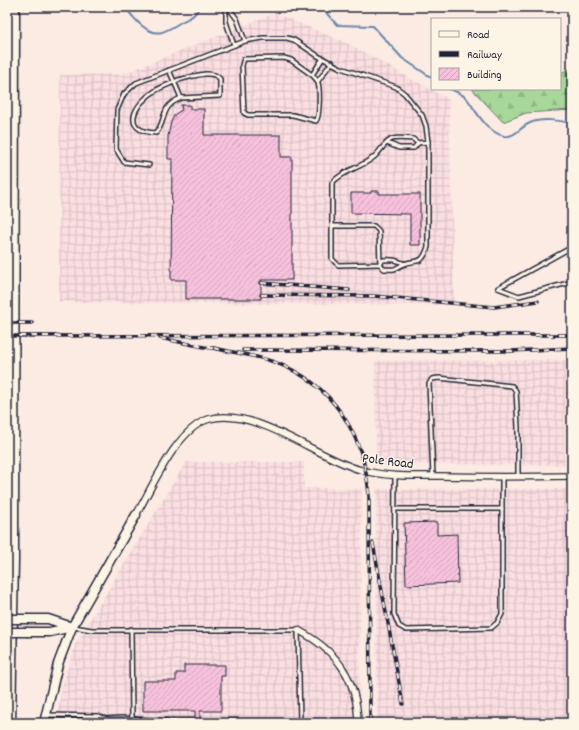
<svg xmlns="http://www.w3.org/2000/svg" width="579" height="730" font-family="Dekko,sans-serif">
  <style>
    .industrial { fill: url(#industrial-grid) }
    .forest { fill: url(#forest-firs); stroke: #657d6a }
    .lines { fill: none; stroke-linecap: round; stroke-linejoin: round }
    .stream { stroke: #6987ab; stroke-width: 2 }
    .building { fill: url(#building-hatch); stroke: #22223b }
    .lane-casing { stroke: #22223b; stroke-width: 6 }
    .street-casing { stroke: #22223b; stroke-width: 8 }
    .secondary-casing { stroke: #22223b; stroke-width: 11 }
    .highway-casing { stroke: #22223b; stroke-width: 13 }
    .lane { stroke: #fcf5e5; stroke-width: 3 }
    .street { stroke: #fcf5e5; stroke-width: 5.5 }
    .secondary { stroke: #fcf5e5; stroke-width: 8 }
    .highway { stroke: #fcf5e5; stroke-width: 10 }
    .rail-casing { stroke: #22223b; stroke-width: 3.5 }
    .rail { stroke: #fcf5e5; stroke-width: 2; stroke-dasharray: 6; stroke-linecap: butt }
    .secondary-bridge-casing { stroke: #22223b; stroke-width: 11; stroke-linecap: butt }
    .secondary-bridge { stroke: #fcf5e5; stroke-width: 8 }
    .labels { text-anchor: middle; stroke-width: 3; stroke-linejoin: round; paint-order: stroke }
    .street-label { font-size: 14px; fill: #22223b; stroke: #fcf5e5 }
  </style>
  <defs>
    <pattern id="industrial-grid" width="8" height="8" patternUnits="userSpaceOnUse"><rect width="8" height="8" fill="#fadee1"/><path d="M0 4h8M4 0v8" fill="none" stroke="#d6bec2"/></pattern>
    <pattern id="forest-firs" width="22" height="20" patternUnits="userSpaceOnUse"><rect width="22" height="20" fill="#a8d899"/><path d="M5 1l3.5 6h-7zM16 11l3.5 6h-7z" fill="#90b985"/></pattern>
    <pattern id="building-hatch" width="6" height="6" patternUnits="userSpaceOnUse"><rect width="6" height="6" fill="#f7c1db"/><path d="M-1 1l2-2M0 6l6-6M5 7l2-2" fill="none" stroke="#d3a6bd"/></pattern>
  </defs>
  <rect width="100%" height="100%" fill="#fbebe3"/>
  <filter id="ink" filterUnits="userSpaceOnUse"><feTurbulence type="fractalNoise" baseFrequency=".025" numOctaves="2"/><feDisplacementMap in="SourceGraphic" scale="8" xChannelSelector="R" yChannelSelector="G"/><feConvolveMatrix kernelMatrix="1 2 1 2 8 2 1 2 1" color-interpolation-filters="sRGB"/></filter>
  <g filter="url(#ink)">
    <!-- industrial -->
    <g class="industrial">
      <polygon points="275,13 351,45 449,100 454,305 59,302 60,75 123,74"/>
      <polygon points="565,360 564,465 376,464 375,361"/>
      <polygon points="186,462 304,462 304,488 362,489 359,723 56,723 62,687 75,645"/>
      <polygon points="376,489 572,489 572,723 377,723"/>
    </g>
    <!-- forest -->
    <polygon class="forest" points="572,68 572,110 526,113 503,122 472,89 560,89 560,73"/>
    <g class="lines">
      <!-- stream -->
      <g class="stream">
        <path d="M125,7c8,10 22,29 37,25 6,-2 13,-6 19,-10 8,-4 15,-6 18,-15"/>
        <polyline points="321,7 337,25 373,26 402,58 432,78"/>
        <path d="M450,89c5,2 15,7 18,11 9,13 19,32 36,36 11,2 16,-9 26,-13 11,-5 31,-3 42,1"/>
      </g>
    </g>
    <!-- building -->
    <g class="building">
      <polygon points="181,105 190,105 190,109 204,109 204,135 281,135 281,157 292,157 292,280 261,280 261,299 186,299 186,280 171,280 172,159 168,159 168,136 171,122 175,114 182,110"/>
      <polygon points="371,191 379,191 379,194 420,194 420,245 410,245 410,214 351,213 351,193 371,193"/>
      <polygon points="437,522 437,535 457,534 458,583 406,585 404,523"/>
      <polygon points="184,665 225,665 225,676 221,676 221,711 200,711 200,720 195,720 195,711 143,711 143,681 176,681 176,673 184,673"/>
    </g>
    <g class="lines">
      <!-- lane casing -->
      <g class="lane-casing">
        <g id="lane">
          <polyline points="226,7 226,22 234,45"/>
          <polyline points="228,7 237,19 245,41"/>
          <path d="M169,70c4,9 8,18 12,28l39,-2v-17c-8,-11 -31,-1 -42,1 -7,4 -15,6 -23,11 -20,12 -36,40 1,42 11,-12 3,-26 25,-35"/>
          <path d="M312,75c3,3 5,4 6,8 2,6 2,34 -2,38l-23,-6h-45l-4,-2 -2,-48 2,-6 40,-1 7,2 21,15 11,-17"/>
          <polyline points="318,81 332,62"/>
          <polyline points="387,143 399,148 414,148 418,143 428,142"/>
          <path d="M149,165l-25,-3 -8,-13 1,-39 7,-16 12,-11 109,-42 18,-3h24l7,2 24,16 23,12 55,19 9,7 17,21 4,11 2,16v105c-7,20 -10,11 -24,17 -11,5 -6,6 -20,5l-4,-5 3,-4c9,-1 14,0 22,4"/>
          <polygon points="332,226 374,226 379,231 380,264 338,265 332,259"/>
          <path d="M332,226v-43c11,-13 29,-15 42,-26 6,-5 10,-14 18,-18 6,-2 15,0 21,0l5,4"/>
          <polyline points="572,247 498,288 519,296 572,282"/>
          <polyline points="395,475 394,614 399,626 406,630 491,628 497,623 502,614 502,477"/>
          <polyline points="433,476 429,384 432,379 439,378 512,386 516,391 518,427 518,477"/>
          <polyline points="395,509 502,509"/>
          <polyline points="74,627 92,630 298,630 300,722"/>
          <polyline points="131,629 132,719"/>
          <polyline points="47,715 98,716 106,719 98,723"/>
          <polyline points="106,719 121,718 176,722 358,721"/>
        </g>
      </g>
      <!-- street casing -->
      <g class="street-casing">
        <g id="street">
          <path d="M136,515c16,-27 41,-87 73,-96 46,-13 108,39 152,51 25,7 52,6 78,6 44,1 89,1 133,0"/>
          <path d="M298,630c39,21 59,48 60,93"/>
        </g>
      </g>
      <!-- secondary casing -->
      <g class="secondary-casing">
        <g id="secondary">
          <polyline points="28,619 48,619 72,627"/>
          <polyline points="28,632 50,632 72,627"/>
          <polyline points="44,723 58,664 72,627 136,515"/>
        </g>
      </g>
      <!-- highway casing -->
      <g class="highway-casing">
        <polyline id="highway" points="10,723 13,560 14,7"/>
      </g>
      <!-- lane -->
      <use href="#lane" class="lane"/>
      <!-- street -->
      <use href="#street" class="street"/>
      <!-- secondary -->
      <use href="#secondary" class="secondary"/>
      <!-- highway -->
      <use href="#highway" class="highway"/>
      <!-- rail casing -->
      <g class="rail-casing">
        <g id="rail">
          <polyline points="261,283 349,290"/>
          <polyline points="261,295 374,296 494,307 538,301"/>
          <polyline points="7,323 32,323"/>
          <polyline points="7,336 572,335"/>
          <polyline points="160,338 204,347 219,349"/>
          <path d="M214,348c20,5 41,7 60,14 59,21 91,74 95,134l1,227"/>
          <polyline points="243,350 511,351 572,348"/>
          <polyline points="373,543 403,704"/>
        </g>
      </g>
      <!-- rail -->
      <use href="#rail" class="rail"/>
      <!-- secondary-bridge casing -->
      <g class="secondary-bridge-casing">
        <g id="secondary-bridge">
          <polyline points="7,619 28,619"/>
          <polyline points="7,632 28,632"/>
        </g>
      </g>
      <!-- secondary-bridge -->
      <use href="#secondary-bridge" class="secondary-bridge"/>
    </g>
  </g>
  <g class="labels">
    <!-- street labels -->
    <g class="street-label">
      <text transform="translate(388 460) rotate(7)" y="5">Pole Road</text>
    </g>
  </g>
  <!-- margin -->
  <rect width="579" height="730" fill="none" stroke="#fcf5e5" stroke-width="24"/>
  <rect x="12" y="12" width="555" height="706" fill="none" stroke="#22223b" stroke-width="1.5" filter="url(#ink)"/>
  <!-- legend -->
  <rect x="431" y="18" width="130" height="72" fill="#fcf5e5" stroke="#a5a1a1"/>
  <rect x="439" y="31" width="20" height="6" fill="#fcf5e5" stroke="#a5a1a1"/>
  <text x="467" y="38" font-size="12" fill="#22223b">Road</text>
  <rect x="439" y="51" width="20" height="6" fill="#22223b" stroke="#a5a1a1"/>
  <text x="467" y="58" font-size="12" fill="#22223b">Railway</text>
  <rect x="439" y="68" width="20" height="12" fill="url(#building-hatch)" stroke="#a5a1a1"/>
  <text x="467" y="78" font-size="12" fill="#22223b">Building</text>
</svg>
